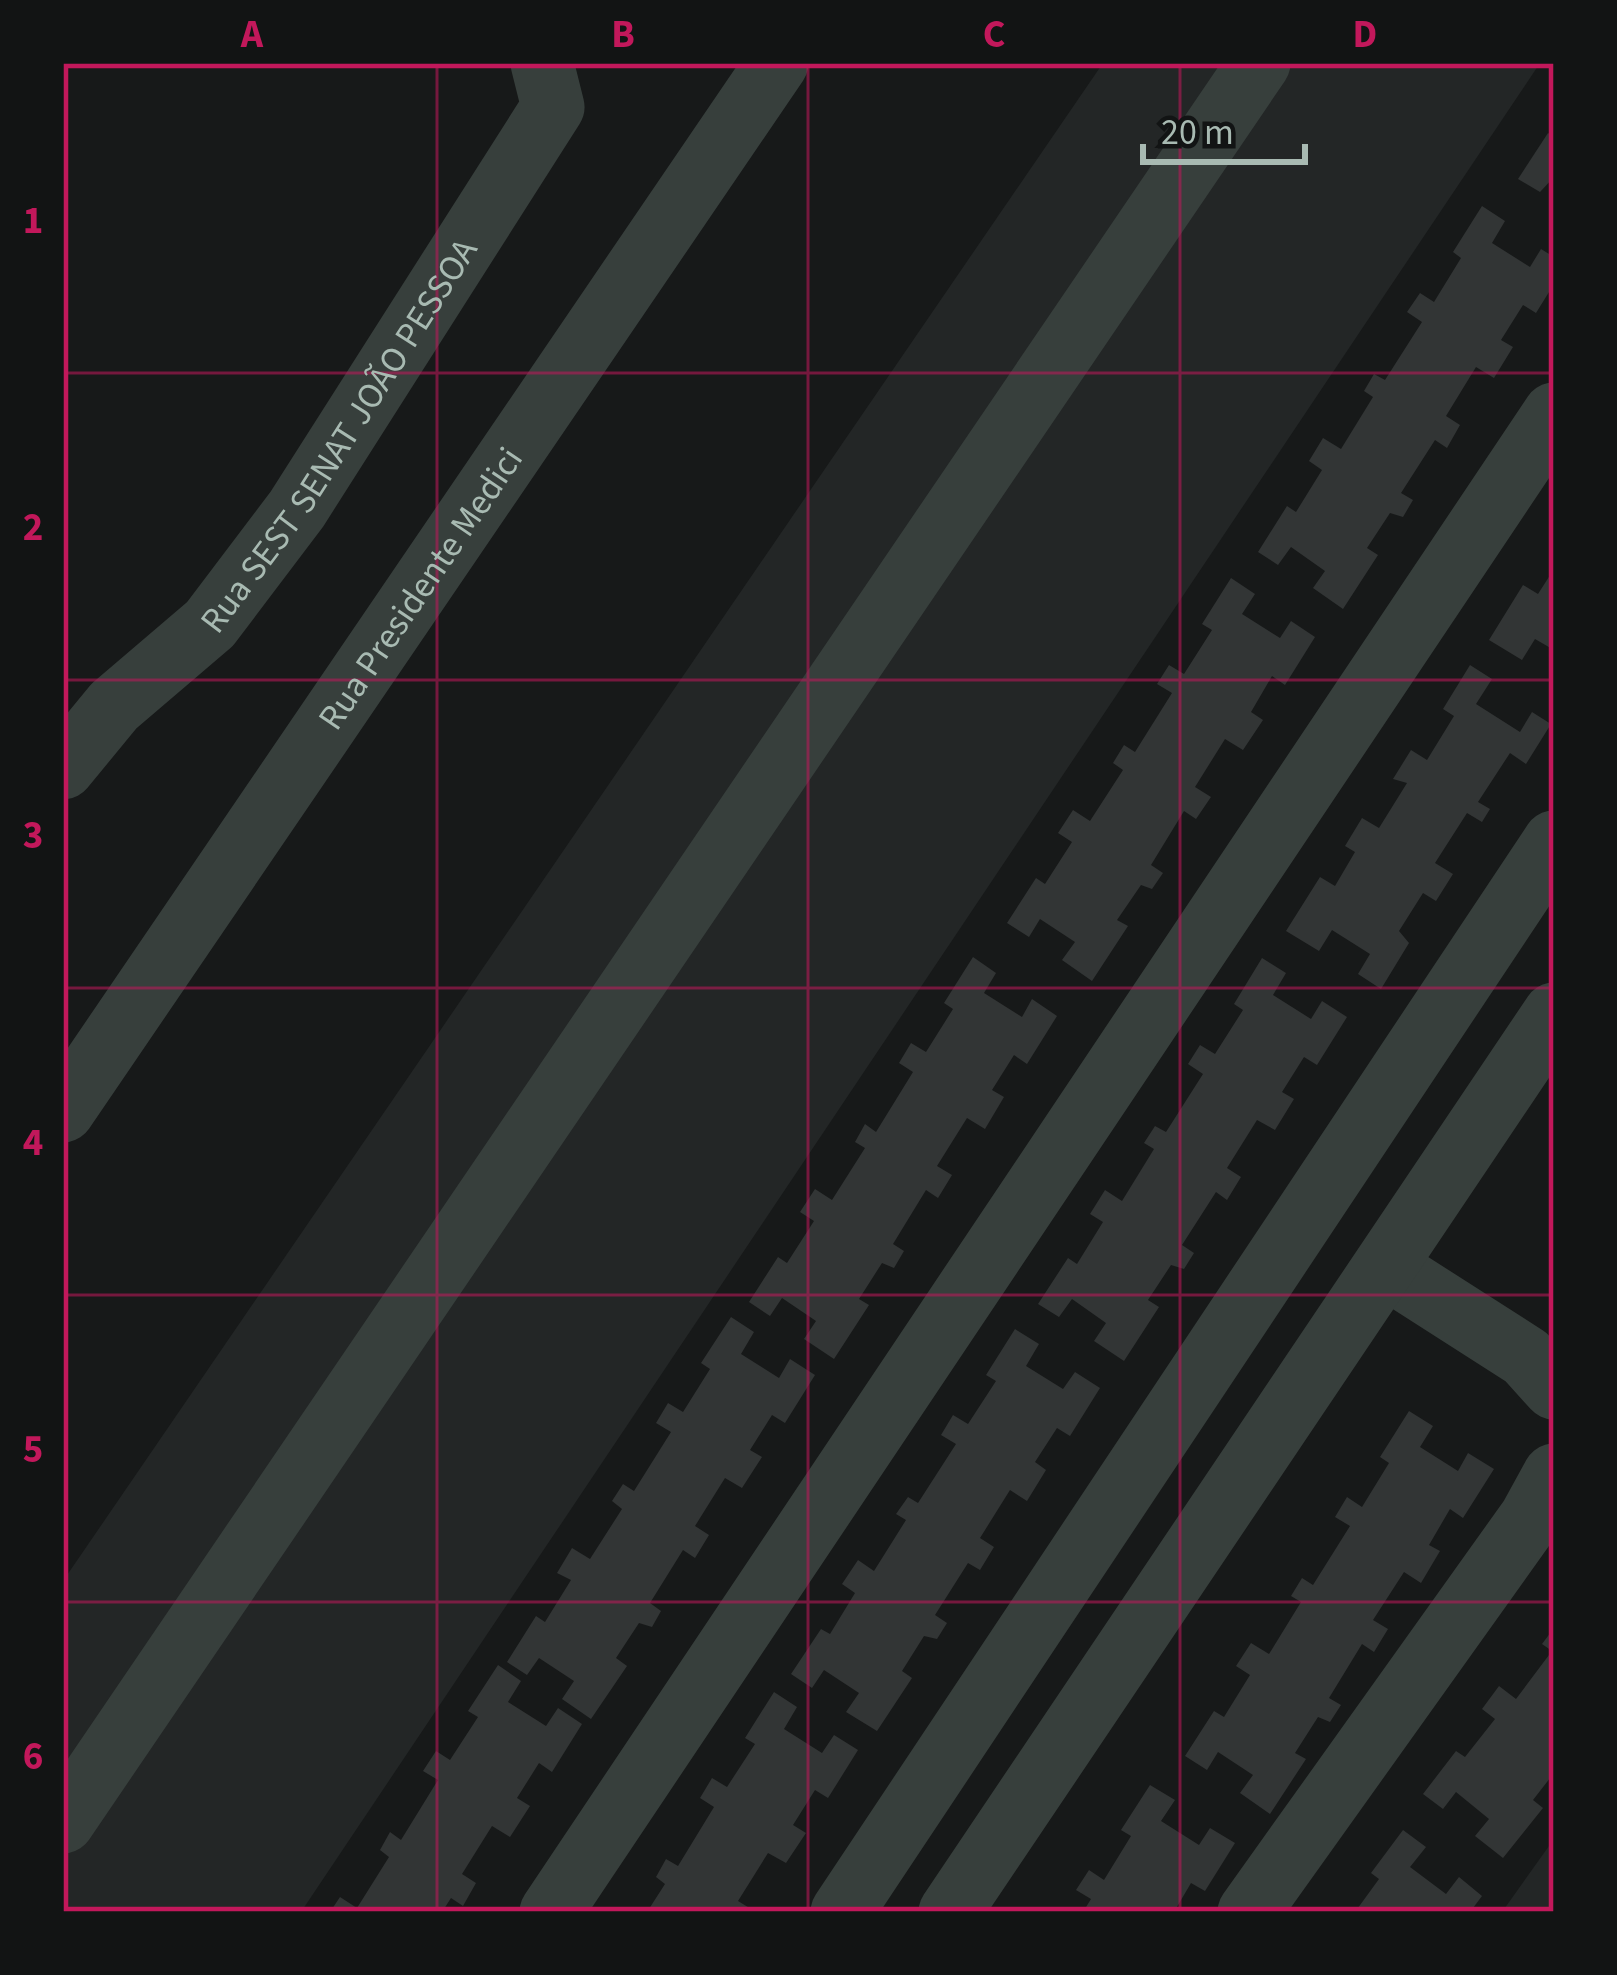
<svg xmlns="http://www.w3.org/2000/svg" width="1617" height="1975" font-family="'Source Sans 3',sans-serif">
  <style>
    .built { fill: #232626 }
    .building { fill: #323535 }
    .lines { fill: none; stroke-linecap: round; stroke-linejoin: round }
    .minor { stroke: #373f3c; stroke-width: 63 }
    .grid { fill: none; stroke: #c2185b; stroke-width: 3; stroke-opacity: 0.55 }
    .labels { text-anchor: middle; stroke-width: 10; stroke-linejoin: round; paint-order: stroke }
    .street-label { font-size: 36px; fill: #a8bab2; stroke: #121414 }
    .neatline { fill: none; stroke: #c2185b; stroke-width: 4.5 }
    .grid-label { font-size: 39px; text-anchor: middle; font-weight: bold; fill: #c2185b }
  </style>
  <rect width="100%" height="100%" fill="#171919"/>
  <!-- built -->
  <g class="built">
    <polygon points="1103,63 1540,63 301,1912 63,1912 63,1581"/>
    <polygon points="1554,1839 1554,1912 1502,1912"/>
  </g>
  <!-- building -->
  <g class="building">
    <polygon points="1548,133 1554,137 1554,177 1540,192 1518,179"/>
    <polygon points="1482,206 1505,221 1492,243 1530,267 1541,249 1554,257 1554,284 1536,313 1523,305 1501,340 1513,347 1494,378 1476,367 1446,416 1460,425 1447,448 1435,440 1401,493 1413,500 1403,517 1390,513 1367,548 1378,555 1343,609 1313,588 1325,571 1291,547 1278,565 1258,552 1287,506 1296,512 1322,470 1309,461 1323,438 1341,449 1373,397 1364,391 1374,374 1385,380 1422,322 1407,312 1420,293 1434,302 1461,258 1453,252"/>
    <polygon points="1554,569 1554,650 1535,639 1522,660 1489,640 1523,585 1538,594"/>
    <polygon points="1231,578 1255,594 1242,614 1280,638 1291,621 1315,637 1285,685 1272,676 1251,712 1263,720 1243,750 1225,739 1195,787 1211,797 1196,819 1184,811 1151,865 1163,873 1152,889 1141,885 1117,920 1128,926 1092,981 1062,960 1075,942 1040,919 1029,937 1007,923 1036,878 1045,884 1072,842 1058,833 1073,810 1090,821 1123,770 1113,763 1124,745 1135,752 1172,693 1157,684 1169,665 1184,674 1212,630 1202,624"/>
    <polygon points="1470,665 1492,679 1476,704 1520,732 1532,712 1551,724 1526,764 1510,753 1478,802 1490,809 1482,822 1467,813 1435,863 1453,874 1436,901 1423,893 1399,931 1409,943 1381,989 1358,974 1370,954 1332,930 1319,951 1286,931 1320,877 1335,886 1355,852 1345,846 1362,818 1379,828 1407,783 1393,779 1411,750 1427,760 1454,716 1443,709"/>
    <polygon points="973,957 996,973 984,993 1022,1017 1032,999 1057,1016 1027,1064 1014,1055 992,1090 1004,1097 985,1129 967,1118 937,1166 952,1175 938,1198 926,1190 893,1244 904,1251 894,1268 882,1263 859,1299 869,1305 834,1359 804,1339 816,1321 782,1298 770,1316 749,1302 778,1257 787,1263 814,1221 800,1212 815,1189 832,1200 865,1148 855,1142 865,1124 876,1132 913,1072 899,1063 911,1043 926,1052 953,1009 944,1003"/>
    <polygon points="1262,958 1286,973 1273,995 1311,1019 1322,1001 1347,1017 1317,1065 1304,1057 1282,1092 1294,1099 1275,1130 1257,1120 1227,1168 1241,1177 1227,1200 1216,1192 1182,1245 1194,1253 1184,1269 1171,1265 1148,1300 1159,1307 1124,1361 1094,1341 1106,1323 1072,1299 1059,1317 1038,1304 1068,1258 1077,1264 1103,1222 1090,1214 1105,1190 1122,1201 1154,1149 1144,1143 1155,1126 1166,1132 1203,1074 1188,1064 1200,1045 1215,1054 1243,1010 1234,1004"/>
    <polygon points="731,1317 754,1332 741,1354 779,1378 790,1359 815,1375 785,1423 772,1415 750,1450 762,1457 742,1488 725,1478 695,1526 709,1535 695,1558 683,1550 650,1603 661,1611 652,1627 639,1623 616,1658 627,1666 591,1719 562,1699 574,1681 539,1658 527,1675 507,1662 536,1616 545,1622 571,1580 557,1573 572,1548 590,1559 622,1509 612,1501 623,1484 634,1491 671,1432 656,1423 668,1403 683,1412 710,1369 701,1363"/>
    <polygon points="1015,1329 1039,1344 1026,1366 1063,1389 1075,1372 1100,1388 1070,1436 1057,1428 1035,1462 1046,1470 1027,1501 1010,1490 980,1538 994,1547 980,1570 968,1563 935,1615 947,1623 937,1639 924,1636 902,1671 912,1678 877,1731 846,1712 859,1693 824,1670 812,1688 791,1674 821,1629 830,1634 855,1593 842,1584 858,1560 874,1571 906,1520 896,1514 908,1497 918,1503 956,1444 941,1435 953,1415 968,1424 996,1381 986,1375"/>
    <polygon points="1409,1411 1433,1426 1420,1447 1458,1471 1468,1453 1494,1469 1463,1518 1450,1509 1429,1545 1440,1551 1421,1583 1404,1572 1373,1620 1388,1629 1374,1652 1362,1644 1329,1698 1341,1705 1330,1722 1318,1717 1295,1753 1306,1759 1270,1814 1240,1793 1253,1775 1218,1752 1207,1770 1185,1756 1214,1711 1224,1717 1250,1675 1236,1666 1251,1643 1269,1654 1301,1602 1291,1596 1302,1578 1313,1585 1350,1526 1335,1517 1347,1497 1362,1507 1389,1463 1380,1457"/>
    <polygon points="1554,1628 1554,1773 1533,1800 1543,1808 1503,1858 1475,1836 1489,1819 1456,1792 1443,1809 1423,1794 1456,1751 1465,1757 1495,1719 1482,1709 1499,1686 1516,1699 1552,1651 1542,1644"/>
    <polygon points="498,1665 521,1681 508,1702 546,1726 558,1708 582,1724 552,1772 539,1763 517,1798 530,1806 510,1837 492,1826 462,1874 476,1883 463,1906 451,1898 442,1912 330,1912 340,1897 357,1908 389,1857 380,1850 390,1832 401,1840 438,1780 423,1771 436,1751 450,1760 478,1717 468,1711"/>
    <polygon points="774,1692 797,1707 784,1729 822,1753 834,1735 858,1750 828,1798 815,1790 793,1825 806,1833 786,1863 768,1853 738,1901 756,1912 647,1912 665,1884 656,1877 666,1859 678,1866 714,1807 700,1798 712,1778 727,1787 755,1744 745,1738"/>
    <polygon points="1150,1785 1175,1800 1161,1821 1199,1845 1210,1828 1235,1843 1205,1891 1191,1883 1174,1912 1083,1912 1091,1899 1076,1890 1089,1870 1104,1880 1131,1836 1121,1830"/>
    <polygon points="1403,1830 1426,1847 1410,1867 1446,1894 1459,1877 1482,1896 1470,1912 1355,1912 1379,1879 1371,1873"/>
  </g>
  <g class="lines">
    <!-- minor -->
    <g class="minor">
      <path id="s1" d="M63,768l51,-62 96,-82 87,-115 256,-402 -11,-44"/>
      <path id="s2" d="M63,1111l714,-1048"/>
      <polyline points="1387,1268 1526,1357 1554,1388"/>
      <polyline points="63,1822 1259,63"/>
      <polyline points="551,1912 1554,414"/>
      <polyline points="842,1912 1554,842"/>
      <polyline points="950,1912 1554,1014"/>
      <polyline points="1249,1912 1531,1517 1554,1475"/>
    </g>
  </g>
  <!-- grid -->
  <path class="grid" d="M437,63v1849M808,63v1849M1180,63v1849M63,373h1491M63,680h1491M63,988h1491M63,1295h1491M63,1602h1491"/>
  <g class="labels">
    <!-- street labels -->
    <g class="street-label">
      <text dy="13" stroke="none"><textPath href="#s1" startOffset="435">Rua SEST SENAT JOÃO PESSOA</textPath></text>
      <text dy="13" stroke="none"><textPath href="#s2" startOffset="633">Rua Presidente Medici</textPath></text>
    </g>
  </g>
  <!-- border -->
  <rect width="1617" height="1975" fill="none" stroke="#121414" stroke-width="132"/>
  <!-- scale -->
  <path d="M1143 144v18h162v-18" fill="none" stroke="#a8bab2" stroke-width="6"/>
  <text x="1161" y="144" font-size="36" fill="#a8bab2" stroke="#121414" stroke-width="9" paint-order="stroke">20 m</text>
  <rect x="66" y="66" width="1485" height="1843" class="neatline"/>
  <g class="grid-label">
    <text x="252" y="47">A</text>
    <text x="623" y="47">B</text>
    <text x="994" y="47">C</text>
    <text x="1365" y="47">D</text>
    <text x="33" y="233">1</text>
    <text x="33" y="540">2</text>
    <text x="33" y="848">3</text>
    <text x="33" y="1155">4</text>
    <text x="33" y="1462">5</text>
    <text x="33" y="1769">6</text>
  </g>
</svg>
